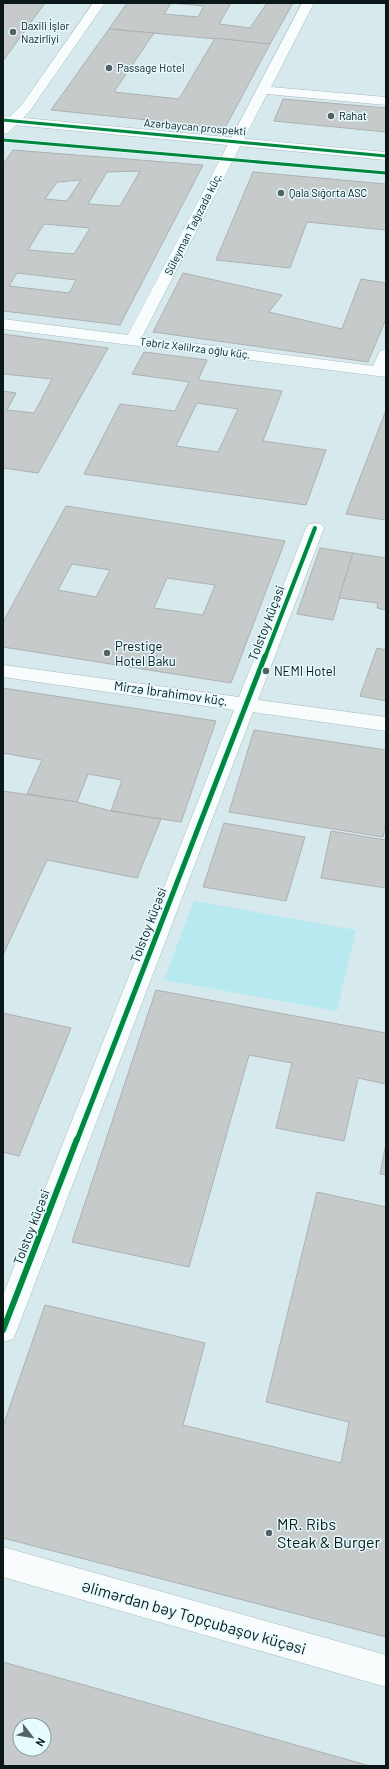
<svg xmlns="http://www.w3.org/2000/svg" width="389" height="1769" font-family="Barlow,sans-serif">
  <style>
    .green { fill: #b8e9f0 }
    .building { fill: #c7cacb; stroke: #adb0b1; fill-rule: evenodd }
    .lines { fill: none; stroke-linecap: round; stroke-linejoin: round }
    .minor-casing { stroke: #a9b8bb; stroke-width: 1 }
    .major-casing { stroke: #a9b8bb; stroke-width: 1 }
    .minor { fill: #f9fcfc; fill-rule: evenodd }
    .major { fill: #f9fcfc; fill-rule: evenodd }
    .cycleway-far3-casing { stroke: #e6fbfe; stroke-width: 4.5 }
    .cycleway-far2-casing { stroke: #e6fbfe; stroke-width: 6 }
    .cycleway-far1-casing { stroke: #e6fbfe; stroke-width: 8 }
    .cycleway-casing { stroke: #e6fbfe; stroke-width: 9 }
    .cycleway-far3 { stroke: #00873e; stroke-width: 3 }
    .cycleway-far2 { stroke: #00873e; stroke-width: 4 }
    .cycleway-far1 { stroke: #00873e; stroke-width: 5 }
    .cycleway { stroke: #00873e; stroke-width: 6 }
    .poi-dot { fill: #526264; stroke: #e6fbfe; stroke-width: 1.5 }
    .labels { text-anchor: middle; stroke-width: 3; stroke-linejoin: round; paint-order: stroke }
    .far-poi-label { font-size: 11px; fill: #0b181a; stroke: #e6fbfe; text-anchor: start }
    .far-street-label { font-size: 11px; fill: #0b181a; stroke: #e6fbfe }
    .street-label { font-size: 13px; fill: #0b181a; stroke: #e6fbfe }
    .poi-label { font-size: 13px; fill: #0b181a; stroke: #e6fbfe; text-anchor: start }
    .near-poi-label { font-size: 16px; fill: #0b181a; stroke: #e6fbfe; text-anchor: start }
    .near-street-label { font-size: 16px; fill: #0b181a; stroke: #e6fbfe }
  </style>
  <rect width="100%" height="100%" fill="#d6eaed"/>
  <!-- green -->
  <polygon class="green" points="194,901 356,930 337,1011 164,980"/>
  <!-- building -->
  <g class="building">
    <polygon points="3,3 45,3 3,61"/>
    <path d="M127,3h104l-12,21 31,4 17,-25h26l-23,41 -161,-15zM171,3l33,3 -6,11 -34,-3z"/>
    <polygon points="109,29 154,33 114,92 179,99 215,38 270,44 225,128 51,110"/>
    <polygon points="283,99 386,108 386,132 274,121"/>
    <path d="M13,150l190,15 -83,160 -117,-14v-147zM140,171l-20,35 -32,-2 19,-32zM81,180l-14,21 -22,-2 12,-17zM44,224l46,4 -16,26 -46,-4zM17,273l59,7 -7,13 -60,-7z"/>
    <polygon points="253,172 386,184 386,230 307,222 290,268 216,260"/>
    <polygon points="183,273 282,295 269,312 342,329 361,279 386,283 386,319 368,362 153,332"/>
    <polygon points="3,334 108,348 38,473 3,468 3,391 16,393 7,410 34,413 52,379 4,374 3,375"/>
    <path d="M144,352l63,8 -9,20 84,11 -19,50 63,9 -20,55 -222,-31 36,-70 55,7 14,-29 -57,-8zM197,403l41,6 -20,43 -42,-6z"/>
    <polygon points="386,410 386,520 346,514"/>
    <path d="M66,506l219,35 -54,142 -228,-36v-25zM72,564l38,6 -14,27 -38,-7zM167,578l48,7 -12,30 -49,-7z"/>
    <polygon points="320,548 353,553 333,620 297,614"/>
    <polygon points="353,553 386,558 386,610 377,608 378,603 339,598"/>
    <polygon points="377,648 386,650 386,701 360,696"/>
    <polygon points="3,688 216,721 181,822 111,811 122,780 88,774 77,802 27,794 42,760 3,753"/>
    <polygon points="254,730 386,750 386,822 383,837 229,812"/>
    <polygon points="3,791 77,802 111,811 161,819 137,878 47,860 3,955"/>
    <polygon points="224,823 305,837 286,901 203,887"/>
    <polygon points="331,831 386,840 386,888 321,878"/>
    <polygon points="156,990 386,1033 386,1084 358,1078 344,1141 276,1128 292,1063 249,1055 189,1267 72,1242"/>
    <polygon points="3,1013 71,1028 19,1156 3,1152"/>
    <polygon points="386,1143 386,1175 380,1174"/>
    <polygon points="317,1192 386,1207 386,1637 3,1538 3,1426 45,1305 205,1343 183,1425 341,1463 349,1422 266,1402"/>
    <path d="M3,1662l367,104h-367zM20,1725h24v24h-24z"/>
  </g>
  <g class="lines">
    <!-- minor casing -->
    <g class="minor-casing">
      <g id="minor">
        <polygon points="93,3 105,3 29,112 8,133 3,134 3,123 21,106"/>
        <polygon points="302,3 314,3 271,87 386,97 386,105 267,94 142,337 373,366 380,351 386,349 386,377 3,329 3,319 128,335"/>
        <polygon points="315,523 321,524 324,528 258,700 386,717 386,731 253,712 17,1330 13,1339 3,1342 3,1295 234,710 3,677 3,665 239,697 306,528 309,524"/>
        <polygon points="3,1547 386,1655 386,1687 3,1577"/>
      </g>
    </g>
    <!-- major casing -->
    <g class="major-casing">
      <polygon id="major" points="3,116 386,152 386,160 3,124"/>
    </g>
    <!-- minor -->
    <use href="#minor" class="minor"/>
    <!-- major -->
    <use href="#major" class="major"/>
    <!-- cycleway-far3 casing -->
    <g class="cycleway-far3-casing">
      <g id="cycleway-far3">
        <polyline points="3,120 386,156"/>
        <polyline points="3,140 386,173"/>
      </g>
    </g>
    <!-- cycleway-far2 casing -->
    <g class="cycleway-far2-casing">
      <polyline id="cycleway-far2" points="265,657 315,528"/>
    </g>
    <!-- cycleway-far1 casing -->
    <g class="cycleway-far1-casing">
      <polyline id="cycleway-far1" points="77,1140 265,656"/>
    </g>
    <!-- cycleway casing -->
    <g class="cycleway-casing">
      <polyline id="cycleway" points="3,1330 77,1139"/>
    </g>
    <!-- cycleway-far3 -->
    <use href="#cycleway-far3" class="cycleway-far3"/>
    <!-- cycleway-far2 -->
    <use href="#cycleway-far2" class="cycleway-far2"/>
    <!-- cycleway-far1 -->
    <use href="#cycleway-far1" class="cycleway-far1"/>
    <!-- cycleway -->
    <use href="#cycleway" class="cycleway"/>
  </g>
  <!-- markers -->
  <g class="poi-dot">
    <circle cx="13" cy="32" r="4"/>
    <circle cx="109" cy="68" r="4"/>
    <circle cx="331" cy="116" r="4"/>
    <circle cx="281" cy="193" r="4"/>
    <circle cx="107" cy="653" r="4"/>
    <circle cx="266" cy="671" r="4"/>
    <circle cx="269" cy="1533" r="4"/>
  </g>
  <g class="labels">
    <!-- far-poi labels -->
    <g class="far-poi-label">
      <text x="21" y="30">Daxili İşlər<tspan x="21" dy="13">Nazirliyi</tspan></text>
      <text x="117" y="72">Passage Hotel</text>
      <text x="339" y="120">Rahat</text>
      <text x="289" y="197">Qala Sığorta ASC</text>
    </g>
    <!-- far-street labels -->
    <g class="far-street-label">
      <text transform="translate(195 127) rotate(5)" y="4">Azərbaycan prospekti</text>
      <text transform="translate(193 224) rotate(-63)" y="4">Süleyman Tağızadə küç.</text>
      <text transform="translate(195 348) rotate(7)" y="4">Təbriz Xəlilrza oğlu küç.</text>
    </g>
    <!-- street labels -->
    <g class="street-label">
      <text transform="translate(266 623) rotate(-69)" y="5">Tolstoy küçəsi</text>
      <text transform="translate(171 693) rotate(8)" y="5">Mirzə İbrahimov küç.</text>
      <text transform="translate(148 925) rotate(-69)" y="5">Tolstoy küçəsi</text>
      <text transform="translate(31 1227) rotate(-69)" y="5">Tolstoy küçəsi</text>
    </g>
    <!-- poi labels -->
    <g class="poi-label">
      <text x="115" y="651">Prestige<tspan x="115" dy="15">Hotel Baku</tspan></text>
      <text x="274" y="676">NEMI Hotel</text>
    </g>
    <!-- near-poi labels -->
    <g class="near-poi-label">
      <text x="277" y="1530">MR. Ribs<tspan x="277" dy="18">Steak &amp; Burger</tspan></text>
    </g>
    <!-- near-street labels -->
    <g class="near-street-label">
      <text transform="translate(194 1617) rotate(16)" y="6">Əlimərdan bəy Topçubaşov küçəsi</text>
    </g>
  </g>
  <!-- border -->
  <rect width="389" height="1769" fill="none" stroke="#0b181a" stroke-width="8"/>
  <!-- north arrow -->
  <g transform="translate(32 1737) rotate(121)"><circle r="19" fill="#e6fbfe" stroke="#8ea0a3"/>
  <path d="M0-3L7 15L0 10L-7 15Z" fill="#526264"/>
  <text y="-6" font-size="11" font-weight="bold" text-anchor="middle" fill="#0b181a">N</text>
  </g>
</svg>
